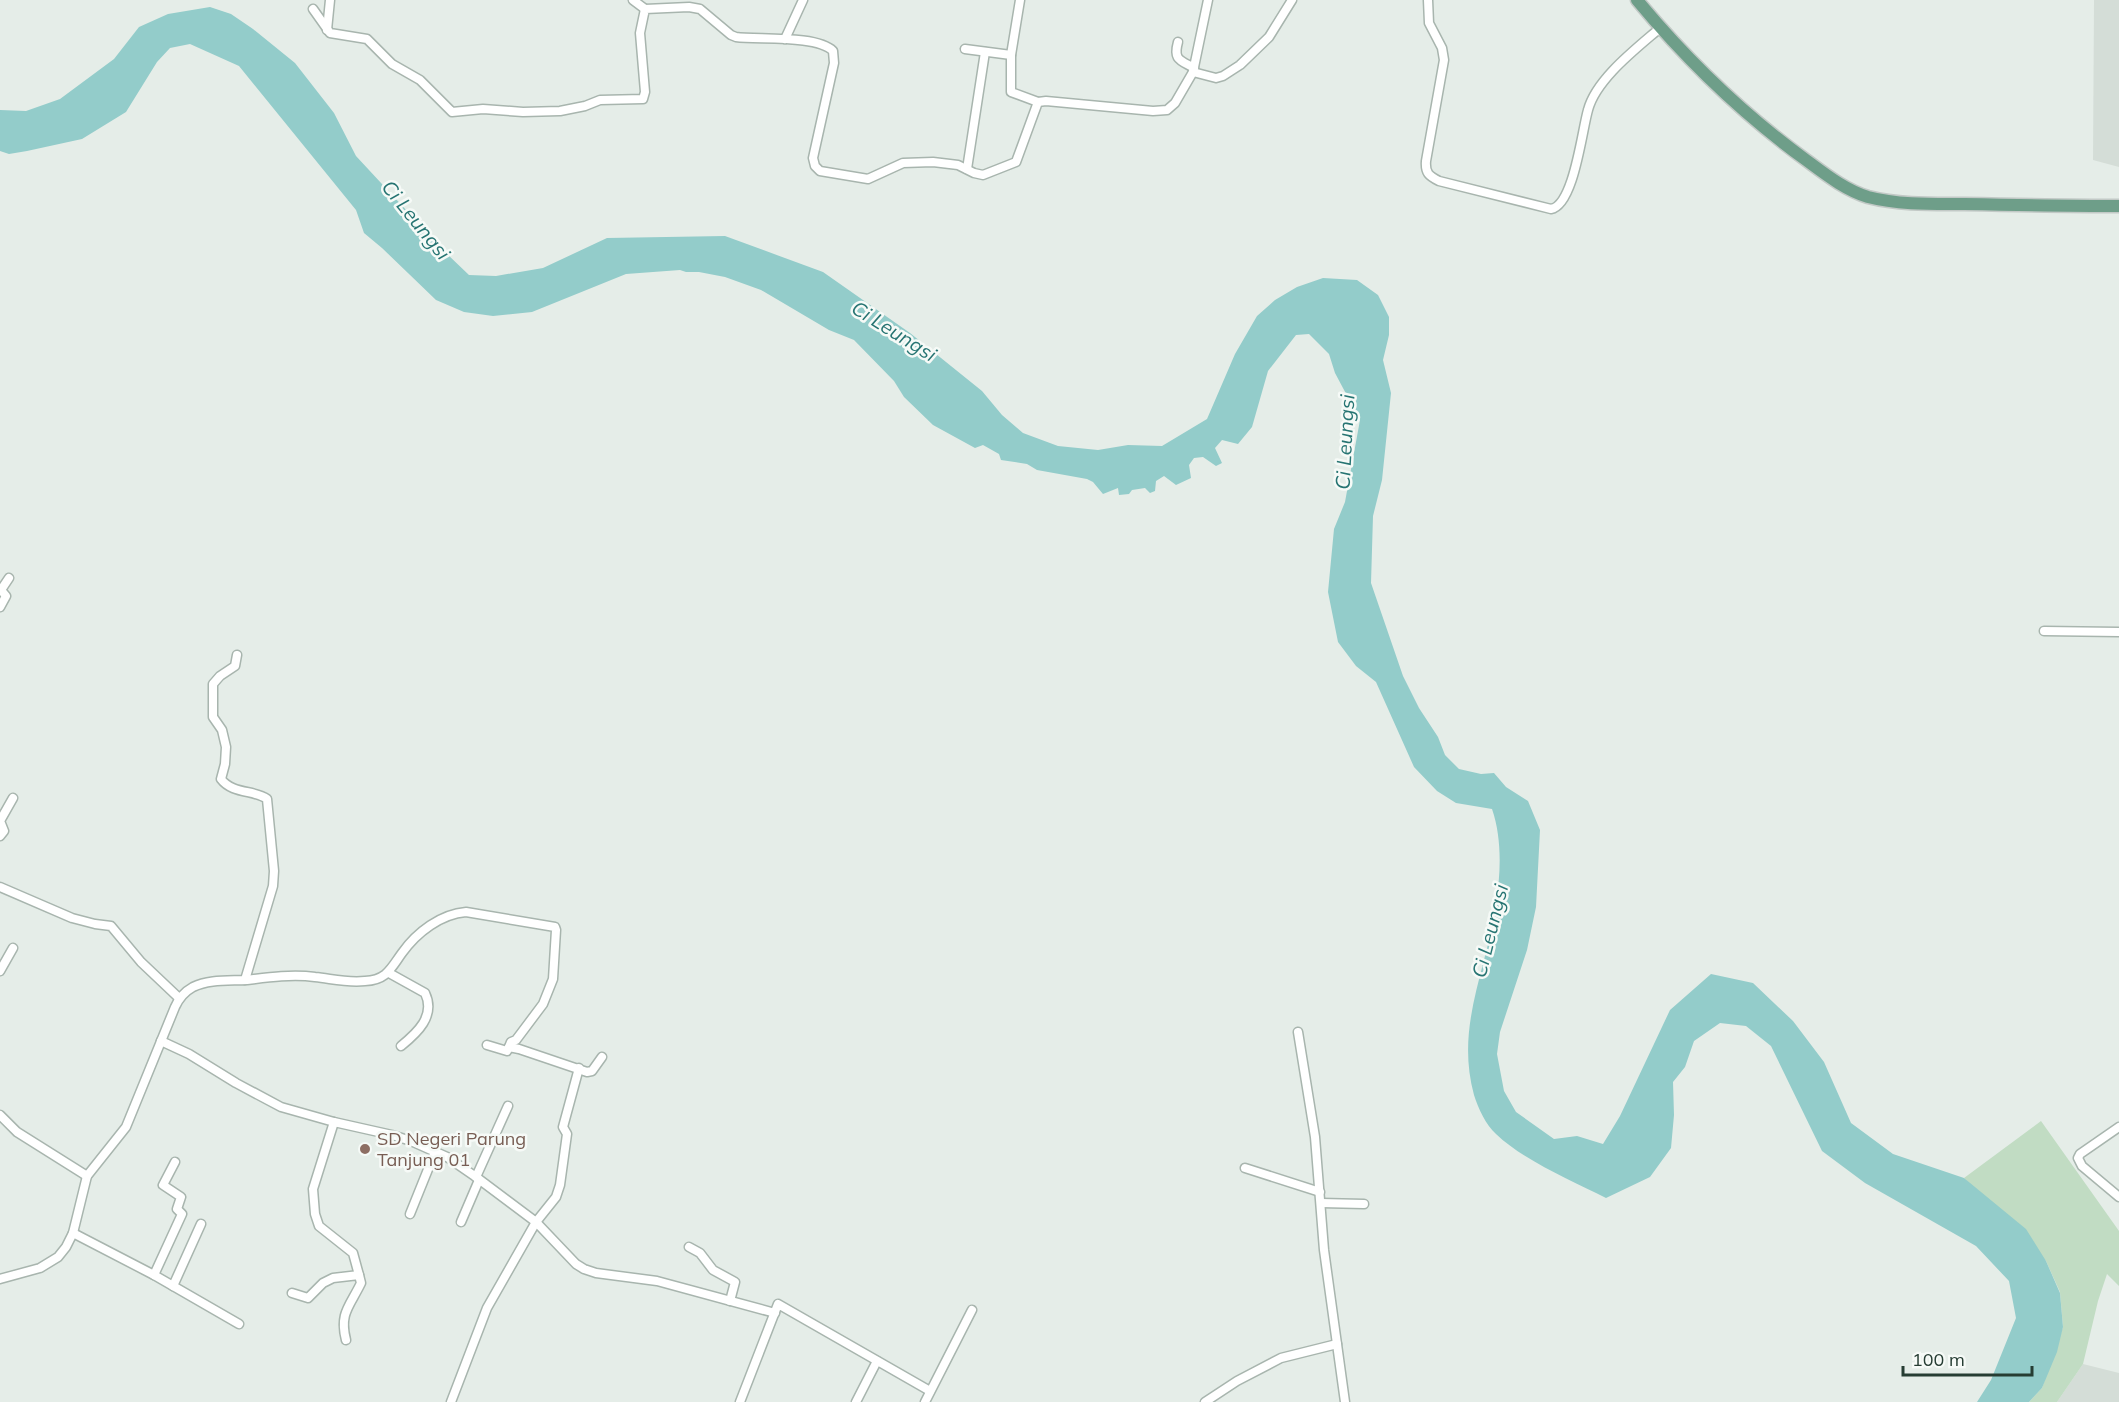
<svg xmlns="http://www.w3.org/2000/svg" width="2119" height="1402" font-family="Mulish,sans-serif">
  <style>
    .built { fill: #d4ddd7 }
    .green { fill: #c1dcc3 }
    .water { fill: #93ccca }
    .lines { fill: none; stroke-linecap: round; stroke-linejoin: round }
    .minor-casing { stroke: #a8b5ae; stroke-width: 11 }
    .primary-casing { stroke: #c2c9c6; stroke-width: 15 }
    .minor { stroke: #fff; stroke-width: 8 }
    .primary { stroke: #6e9e89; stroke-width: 12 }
    .education-dot { fill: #8d6e63; stroke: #f6faf7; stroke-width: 2 }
    .labels { text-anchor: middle; stroke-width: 5; stroke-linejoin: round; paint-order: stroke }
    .education-label { font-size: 18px; fill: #785e54; stroke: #f6faf7; text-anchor: start }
    .water-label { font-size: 20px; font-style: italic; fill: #267472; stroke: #f6faf7 }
  </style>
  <rect width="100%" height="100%" fill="#e5ede8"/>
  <!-- built -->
  <g class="built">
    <polygon points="2094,0 2119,0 2119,167 2093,160"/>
    <polygon points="2083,1364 2119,1373 2119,1402 2057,1402"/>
  </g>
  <!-- green -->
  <polygon class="green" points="2041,1121 2119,1231 2119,1286 2107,1274 2098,1301 2083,1364 2057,1402 2029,1402 2042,1388 2063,1327 2060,1292 2046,1261 1964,1178"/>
  <!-- water -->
  <path class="water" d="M210,7l21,7 22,15 42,34 39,50 22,43 90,97 23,22 27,1 47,-8 64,-30 118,-2 98,36 87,61 72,58 20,24 21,18 35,13 40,4 30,-5 34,1 45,-27 28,-65 22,-38 18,-16 22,-13 26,-9 34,2 21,15 11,22v18l-6,25 8,33 -9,87 -9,36 -2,67 32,93 16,32 19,29 7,18 14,14 22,5 13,-1 12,14 22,14 12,29 -4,77 -9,43 -27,82 -3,22 7,37 12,21 38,27 23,-3 26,8 17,-28 50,-106 41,-36 42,9 40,38 31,41 27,61 42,31 71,24 62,51 20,32 14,32 3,34 -6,25 -15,36 -13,14h-52l14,-22 25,-62 -7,-37 -33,-35 -111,-63 -43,-32 -51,-105 -25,-20 -26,-3 -26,18 -9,26 -12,15 1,33 -3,33 -21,29 -44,21c-34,-17 -83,-38 -110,-64 -10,-9 -18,-26 -22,-39 -19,-70 13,-124 22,-192 5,-31 6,-65 -4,-94l-36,-6 -19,-12 -23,-24 -38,-85 -20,-16 -18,-24 -10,-50 6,-63 11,-27 15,-82 -25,-47 -6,-19 -20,-20 -13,1 -28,36 -16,56 -14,17 -16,-4 -7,8 7,15 -6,3 -13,-9 -9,1 -5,7 2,13 -15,7 -12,-9 -8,5 -1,10 -5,2 -5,-5 -13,2 -3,4 -10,1 -1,-7 -15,6 -10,-12 -6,-3 -50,-9 -10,-6 -26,-4 -2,-6 -16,-9 -8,3 -42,-23 -29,-28 -10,-16 -40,-41 -25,-10 -68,-40 -36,-13 -26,-5h-13l-6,-2 -54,4 -94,38 -39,4 -29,-4 -28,-12 -54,-52 -18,-15 -8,-23 -117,-144 -49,-22 -20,4 -13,14 -31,50 -44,27 -55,12 -18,3 -9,-3v-41l26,1 34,-12 54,-40 25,-32 29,-13z"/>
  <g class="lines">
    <!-- minor casing -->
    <g class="minor-casing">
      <g id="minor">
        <polyline points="633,0 645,9"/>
        <polyline points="1020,0 1011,55 1011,92 1038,102"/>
        <path d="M1428,0l1,23 13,25 2,12 -18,101c-1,12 3,15 13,20l112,28c23,-4 31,-79 37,-99 8,-31 49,-62 72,-82"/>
        <path d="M313,9l17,24 37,6 25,25 28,16 32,32 31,-3 40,3 37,-1 25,-5 15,-6 43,-1 2,-7 -5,-59 5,-24 44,-2 11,2 31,26 5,2c22,3 81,-2 97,14l1,12 -21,95 2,8 5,5 48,8 35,-16 30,-1 25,3 16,8 9,2 33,-13 22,-60 8,-1 107,10 14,-1 8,-7 18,-31 15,-72"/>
        <polyline points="327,30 330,0"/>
        <polyline points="785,39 803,0"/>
        <path d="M1178,42c-5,18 2,18 16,26"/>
        <polyline points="965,49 1011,55"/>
        <polyline points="1193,72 1216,78 1223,76 1240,65 1269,37 1292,0"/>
        <polyline points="967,169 985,52"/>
        <polyline points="0,607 6,596 1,590 9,578"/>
        <polyline points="2044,631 2119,632"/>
        <path d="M237,655l-2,11 -15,10 -7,8v33l9,13 4,17 -1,17 -4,15c11,15 34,11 46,20l7,72 -1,15 -28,94"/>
        <polyline points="0,836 4,831 0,821 13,798"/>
        <polyline points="0,887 72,918 95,924 111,926 141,962 179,998"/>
        <polyline points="0,971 13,948"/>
        <path d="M389,973l36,20c11,23 -8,40 -24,53"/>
        <polyline points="1298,1032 1315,1137 1324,1250 1345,1402"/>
        <polyline points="161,1041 189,1054 236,1083 281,1107 334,1122 392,1135 411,1141 447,1157 476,1177 536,1222 576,1264 584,1269 596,1273 657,1281 775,1313"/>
        <polyline points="487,1045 507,1051 509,1047 519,1049 587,1072 592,1071 602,1057"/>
        <polyline points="0,1115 17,1132 87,1176"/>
        <polyline points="334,1122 313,1189 315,1214 319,1226 353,1253 359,1275"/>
        <polyline points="2119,1127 2080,1154 2078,1158 2082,1166 2119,1197"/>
        <polyline points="1245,1168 1320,1192"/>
        <polyline points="476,1177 508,1106"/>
        <polyline points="1321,1203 1364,1204"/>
        <polyline points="410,1214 435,1152"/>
        <polyline points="461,1222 479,1180"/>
        <polyline points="73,1233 154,1275 239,1324"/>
        <polyline points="689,1247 700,1253 713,1270 735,1282 730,1301"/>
        <polyline points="154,1275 182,1214 177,1209 181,1197 163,1185 175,1162"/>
        <path d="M0,1279l40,-11 18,-11 8,-10 7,-14 14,-57 39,-49 49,-120c4,-9 9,-15 18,-20 16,-8 36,-6 54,-7 23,-3 46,-6 68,-3 18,2 32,6 50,4 22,-1 26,-13 37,-28 15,-21 39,-39 64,-41l89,15 1,3 -3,49 -10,25 -27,36 -5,2 -2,5"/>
        <polyline points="173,1286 201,1224"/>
        <path d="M292,1293l16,5 15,-15 10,-5 26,-3 2,8c-11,23 -22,30 -15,57"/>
        <polyline points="451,1402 487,1308 536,1222 556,1197 560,1185 567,1134 563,1127 579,1068"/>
        <polyline points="740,1402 778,1304 930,1391"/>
        <polyline points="856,1402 877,1361"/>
        <polyline points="925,1402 972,1310"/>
        <polyline points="1205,1402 1237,1381 1281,1358 1337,1344"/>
      </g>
    </g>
    <!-- primary casing -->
    <g class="primary-casing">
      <path id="primary" d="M1637,0c49,59 107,115 169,160 19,14 39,30 62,37 31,8 65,7 96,7 51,1 103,2 155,2"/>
    </g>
    <!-- minor -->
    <use href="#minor" class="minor"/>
    <!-- primary -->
    <use href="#primary" class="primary"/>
  </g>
  <!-- markers -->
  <circle class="education-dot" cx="365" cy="1149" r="6"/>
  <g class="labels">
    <!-- education labels -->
    <g class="education-label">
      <text x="377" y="1145">SD Negeri Parung<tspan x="377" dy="21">Tanjung 01</tspan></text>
    </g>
    <!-- water labels -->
    <g class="water-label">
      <text transform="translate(416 220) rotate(51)" y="7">Ci Leungsi</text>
      <text transform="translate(894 331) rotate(32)" y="7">Ci Leungsi</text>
      <text transform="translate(1345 442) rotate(-87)" y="7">Ci Leungsi</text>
      <text transform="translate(1490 931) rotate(-76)" y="7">Ci Leungsi</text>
    </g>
  </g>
  <!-- scale -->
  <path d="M1903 1366v9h129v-9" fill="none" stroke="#263d33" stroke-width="3"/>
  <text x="1912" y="1366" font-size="18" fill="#263d33" stroke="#f6faf7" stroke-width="4.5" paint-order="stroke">100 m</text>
</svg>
